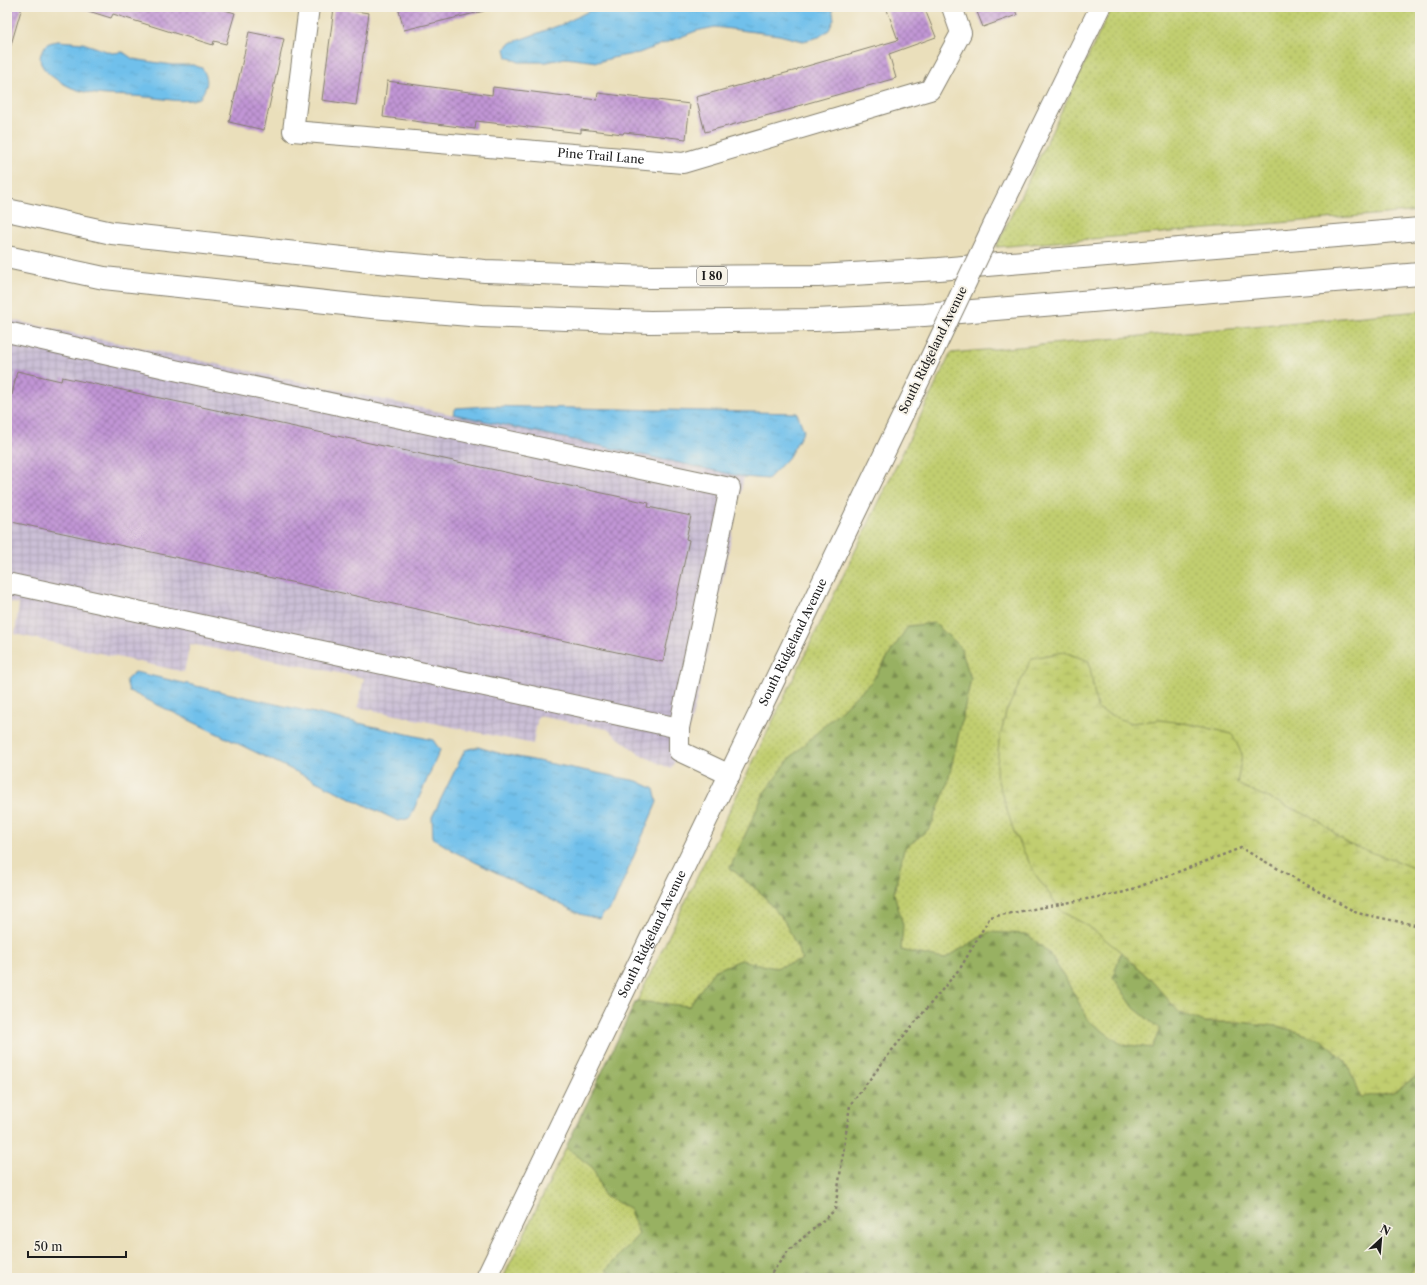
<svg xmlns="http://www.w3.org/2000/svg" width="1427" height="1285" font-family="'Libre Caslon Text',serif">
  <style>
    .industrial { fill: url(#industrial-grid) }
    .grass { fill: url(#grass-dots); stroke: #6e7546 }
    .forest { fill: url(#forest-firs); stroke: #5a663f }
    .wetland { fill: url(#wetland-marsh); stroke: #6e7546 }
    .water { fill: url(#water-ripples); stroke: #466e84 }
    .building { fill: url(#building-cross-hatch) }
    .lines { fill: none; stroke-linecap: round; stroke-linejoin: round }
    .minor-casing { stroke: #837e6c; stroke-width: 22 }
    .highway-casing { stroke: #837e6c; stroke-width: 24 }
    .path { stroke: #837e6c; stroke-width: 2.5; stroke-dasharray: 3 3; stroke-linecap: butt }
    .minor { stroke: #fff; stroke-width: 20 }
    .highway { stroke: #fff; stroke-width: 22 }
    .minor-bridge-casing { stroke: #837e6c; stroke-width: 22; stroke-linecap: butt }
    .minor-bridge { stroke: #fff; stroke-width: 20 }
    .labels { text-anchor: middle; stroke-width: 4; stroke-linejoin: round; paint-order: stroke }
    .shield { fill: #f7f3e8; stroke: #5e5c59; stroke-width: 1 }
    .shield-label { font-size: 11px; font-weight: bold; fill: #1c1c1c }
    .street-label { font-size: 12px; fill: #1c1c1c; stroke: #f7f3e8 }
  </style>
  <defs>
    <pattern id="industrial-grid" width="8" height="8" patternUnits="userSpaceOnUse"><rect width="8" height="8" fill="#cbbfd6"/><path d="M0 4h8M4 0v8" fill="none" stroke="#aea4b7"/></pattern>
    <pattern id="grass-dots" width="8" height="8" patternUnits="userSpaceOnUse"><rect width="8" height="8" fill="#c1ce6f"/><path d="M2 2h.1M6 6h.1" fill="none" stroke="#a5b060" stroke-width="1.8" stroke-linecap="round"/></pattern>
    <pattern id="forest-firs" width="22" height="20" patternUnits="userSpaceOnUse"><rect width="22" height="20" fill="#98b162"/><path d="M5 1l3.5 6h-7zM16 11l3.5 6h-7z" fill="#7b8f50"/></pattern>
    <pattern id="wetland-marsh" width="20" height="14" patternUnits="userSpaceOnUse"><rect width="20" height="14" fill="#c1ce6f"/><path d="M1 5h8M5 5V1M11 12h8M15 12V8" fill="none" stroke="#a5b060"/></pattern>
    <pattern id="water-ripples" width="26" height="14" patternUnits="userSpaceOnUse"><rect width="26" height="14" fill="#6fc0eb"/><path d="M2 4q2-2 4 0t4 0M15 11q2-2 4 0t4 0" fill="none" stroke="#60a4c9"/></pattern>
    <pattern id="building-cross-hatch" width="8" height="8" patternUnits="userSpaceOnUse"><rect width="8" height="8" fill="#c195d5"/><path d="M0 0l8 8M0 8l8-8" fill="none" stroke="#9c79ac"/></pattern>
  </defs>
  <rect width="100%" height="100%" fill="#f7f3e8"/>
  <filter id="ink" filterUnits="userSpaceOnUse"><feTurbulence type="fractalNoise" baseFrequency=".025" numOctaves="2"/><feDisplacementMap in="SourceGraphic" scale="8" xChannelSelector="R" yChannelSelector="G"/><feConvolveMatrix kernelMatrix="1 2 1 2 8 2 1 2 1" color-interpolation-filters="sRGB"/></filter>
  <filter id="wash" filterUnits="userSpaceOnUse"><feTurbulence type="fractalNoise" baseFrequency=".012" numOctaves="4" result="noise"/><feDisplacementMap in="SourceGraphic" scale="16" xChannelSelector="R" yChannelSelector="G"/><feGaussianBlur stdDeviation="0.9" result="paint"/><feColorMatrix in="noise" values="0 0 0 0 0 0 0 0 0 0 0 0 0 0 0 0 0 1.4 0 .05"/><feComposite in="paint" operator="in"/></filter>
  <g filter="url(#wash)">
    <rect width="100%" height="100%" fill="#eadfbb"/>
    <!-- industrial -->
    <polygon class="industrial" points="7,319 744,477 699,691 687,736 671,769 639,754 607,729 538,716 533,744 358,707 364,678 190,644 184,672 15,634 19,604 7,602"/>
    <!-- grass -->
    <g class="grass">
      <polygon points="1112,7 1420,7 1420,211 996,247"/>
      <polygon points="1420,311 1420,1278 503,1278 951,353"/>
    </g>
    <!-- forest -->
    <polygon class="forest" points="934,623 960,646 971,679 947,786 930,828 904,849 894,893 903,925 901,950 944,959 989,932 1027,934 1048,952 1064,976 1089,1021 1121,1044 1152,1048 1160,1029 1134,1008 1113,977 1121,952 1151,980 1205,1022 1240,1022 1278,1026 1321,1039 1346,1061 1361,1096 1393,1092 1420,1074 1420,1256 1408,1278 608,1278 607,1269 639,1234 629,1208 604,1196 593,1168 566,1147 636,1001 689,1006 714,971 741,960 775,968 803,960 785,922 761,893 730,868 764,793 791,757 872,681 908,626"/>
    <!-- wetland -->
    <polygon class="wetland" points="1064,652 1089,661 1097,709 1130,723 1160,720 1196,725 1232,734 1242,754 1237,784 1318,820 1348,844 1396,861 1420,871 1420,1074 1393,1092 1361,1097 1346,1061 1321,1039 1278,1026 1240,1022 1205,1022 1180,1013 1151,980 1121,952 1087,925 1062,912 1035,874 1014,832 996,775 999,742 1006,712 1032,658"/>
    <!-- water -->
    <g class="water">
      <polygon points="597,7 832,7 834,19 829,30 819,37 803,41 779,35 715,27 696,31 639,53 612,58 598,62 565,58 547,62 519,62 507,57 505,49 508,44 563,24"/>
      <path d="M58,41l25,2 29,10 11,-1 10,7 39,6h21l9,3c8,13 5,18 -2,30 -18,6 -36,0 -55,-1 -25,-3 -48,1 -73,-9 -13,-6 -41,-21 -29,-38 1,-2 2,-4 3,-5 3,-3 9,-3 12,-4z"/>
      <polygon points="487,406 797,413 804,431 788,458 768,479 744,477 453,414 456,408"/>
      <polygon points="135,672 433,740 440,750 410,818 398,821 129,691 126,680"/>
      <polygon points="478,747 498,753 637,781 654,789 657,802 613,905 599,919 580,914 455,852 433,838 432,817 465,750"/>
    </g>
    <g id="blocks">
      <!-- building -->
      <g class="building">
        <polygon points="7,7 22,7 10,48 7,47"/>
        <polygon points="82,7 215,7 235,13 226,44 214,41 213,45 113,14 111,18 82,9"/>
        <polygon points="398,7 484,7 484,11 404,30"/>
        <polygon points="886,7 924,7 936,37 889,54 896,78 794,107 795,108 705,132 696,97 797,70 797,69 898,40"/>
        <polygon points="975,7 1014,7 1017,15 983,27"/>
        <polygon points="334,8 369,13 356,105 322,100"/>
        <polygon points="249,32 284,39 264,130 229,122"/>
        <polygon points="387,81 492,95 493,87 597,100 598,93 690,104 686,139 624,132 623,134 581,129 581,133 476,121 475,129 383,117"/>
        <polygon points="17,371 61,381 62,377 649,503 648,507 691,516 686,539 689,540 663,662 7,521 7,402 9,394 12,395"/>
      </g>
    </g>
  </g>
  <g filter="url(#ink)">
    <use href="#blocks" fill-opacity="0" stroke="#837e6c" stroke-width="1"/>
    <g class="lines">
      <!-- minor casing -->
      <g class="minor-casing">
        <g id="minor">
          <path id="s1" d="M309,7l-16,124 390,32 247,-73 31,-57 -9,-26"/>
          <polyline points="1000,211 1100,7"/>
          <polyline points="7,332 179,371 730,488 679,728 679,751 730,775"/>
          <polyline points="7,583 679,728"/>
          <path id="s2" d="M486,1278l439,-909"/>
        </g>
      </g>
      <!-- highway casing -->
      <g class="highway-casing">
        <g id="highway">
          <polyline points="7,210 112,233 379,262 485,271 651,277 818,276 939,269 1420,229"/>
          <polyline points="7,257 104,278 372,307 482,316 650,322 815,320 924,315 1420,274"/>
        </g>
      </g>
      <!-- path -->
      <polyline class="path" points="768,1278 788,1251 835,1210 850,1105 893,1049 961,967 990,917 1125,892 1241,848 1357,913 1420,926"/>
      <!-- minor -->
      <use href="#minor" class="minor"/>
      <!-- highway -->
      <use href="#highway" class="highway"/>
      <!-- minor-bridge casing -->
      <g class="minor-bridge-casing">
        <polyline id="minor-bridge" points="925,369 1000,211"/>
      </g>
      <!-- minor-bridge -->
      <use href="#minor-bridge" class="minor-bridge"/>
    </g>
  </g>
  <g class="labels">
    <!-- shield labels -->
    <rect class="shield" x="697" y="267" width="30" height="18" rx="3"/>
    <g class="shield-label">
      <text x="712" y="280">I 80</text>
    </g>
    <!-- street labels -->
    <g class="street-label">
      <text dy="4" stroke="none"><textPath href="#s1" startOffset="434">Pine Trail Lane</textPath></text>
      <text transform="translate(933 350) rotate(-64)" y="4">South Ridgeland Avenue</text>
      <text dy="4" stroke="none"><textPath href="#s2" startOffset="706">South Ridgeland Avenue</textPath></text>
      <text dy="4" stroke="none"><textPath href="#s2" startOffset="382">South Ridgeland Avenue</textPath></text>
    </g>
  </g>
  <!-- margin -->
  <rect width="1427" height="1285" fill="none" stroke="#f7f3e8" stroke-width="24"/>
  <!-- north arrow -->
  <g transform="translate(1381 1239) rotate(26)" stroke="#f7f3e8" stroke-width="3" paint-order="stroke">
  <path d="M0-3L7 15L0 10L-7 15Z" fill="#1c1c1c"/>
  <text y="-6" font-size="11" font-weight="bold" text-anchor="middle" fill="#1c1c1c">N</text>
  </g>
  <!-- scale -->
  <path d="M28 1251v6h98v-6" fill="none" stroke="#1c1c1c" stroke-width="2"/>
  <text x="34" y="1251" font-size="12" fill="#1c1c1c" stroke="#f7f3e8" stroke-width="3" paint-order="stroke">50 m</text>
</svg>
